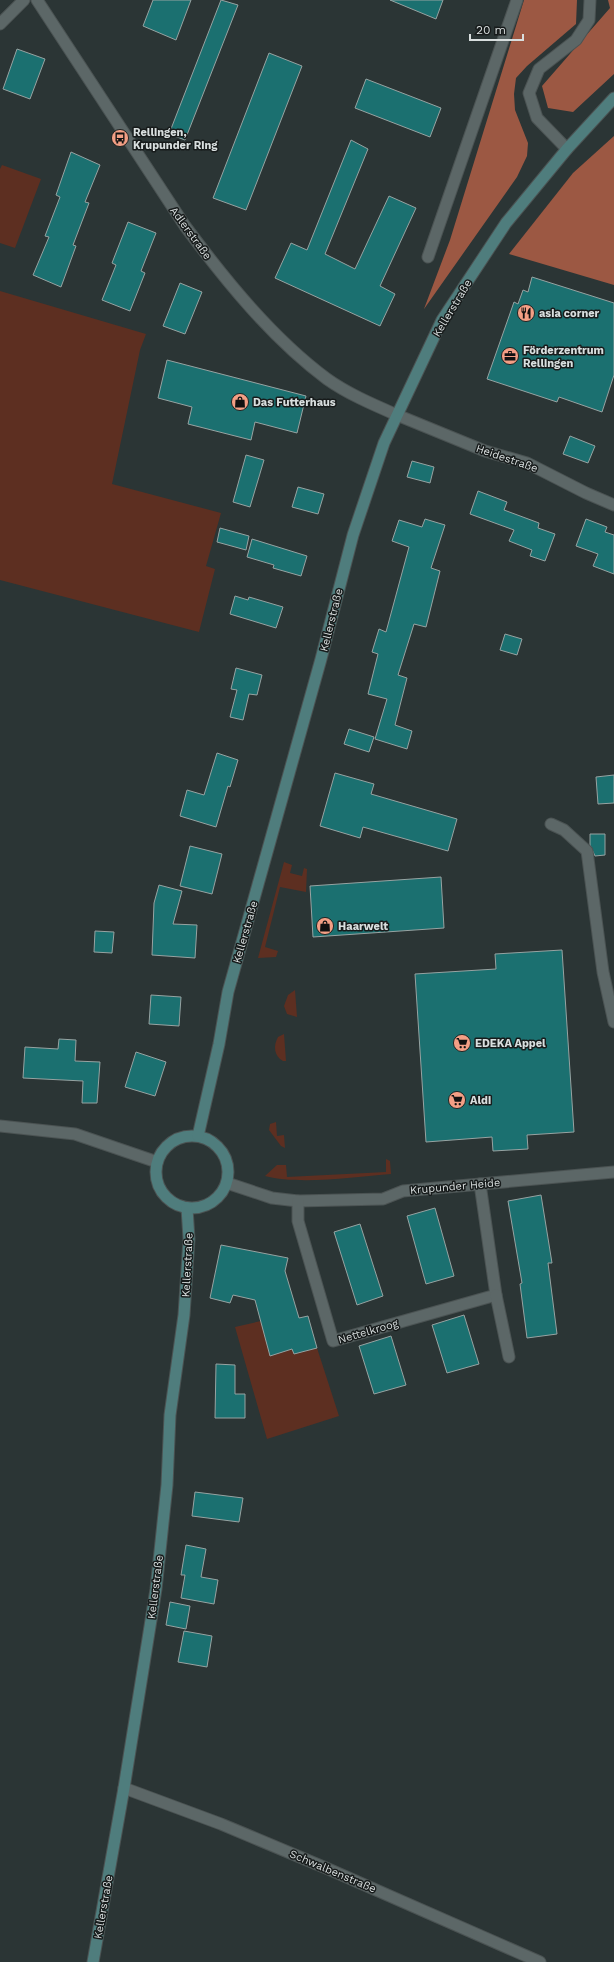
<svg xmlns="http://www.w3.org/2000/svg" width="614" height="1962" font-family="'Work Sans',sans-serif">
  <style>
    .green { fill: #5d2f21 }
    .forest { fill: #9c5843 }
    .building { fill: #1b7070; stroke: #97a3a2 }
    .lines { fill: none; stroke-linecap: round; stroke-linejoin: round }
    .minor-casing { stroke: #4b5353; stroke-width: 13 }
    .tertiary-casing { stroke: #4b5353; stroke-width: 13 }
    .secondary-casing { stroke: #4b5353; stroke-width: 13 }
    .minor { stroke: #5c6767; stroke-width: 11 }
    .tertiary { stroke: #5c6767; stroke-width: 11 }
    .secondary { stroke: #4f7d7d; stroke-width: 11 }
    .labels { text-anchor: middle; stroke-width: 3; stroke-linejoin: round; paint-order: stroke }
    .poi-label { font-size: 11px; font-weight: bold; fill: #d9dfdf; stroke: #171b1b; text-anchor: start }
    .street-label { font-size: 11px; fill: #d9dfdf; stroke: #171b1b }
  </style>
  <rect width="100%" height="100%" fill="#2b3535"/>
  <!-- green -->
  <g class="green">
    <polygon points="2,165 41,179 15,248 0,243 0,169"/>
    <polygon points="0,291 146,334 140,350 112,484 221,513 206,566 215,569 199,632 0,580"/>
    <polygon points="284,862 292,865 290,873 302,876 304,868 307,869 306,892 280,887 265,947 278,951 276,957 258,958"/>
    <polygon points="295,990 297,1017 287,1014 284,1006 288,995"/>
    <path d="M284,1034l2,27h-3c-9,-5 -10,-15 -5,-24z"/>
    <polygon points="276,1122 277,1136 284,1135 285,1148 281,1146 269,1130 270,1124"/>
    <path d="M386,1159l4,2 1,13c-36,3 -92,11 -126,2l12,-11h9l1,12 99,-5z"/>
    <polygon points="261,1321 270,1356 292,1349 294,1354 317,1348 339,1416 267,1439 235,1327"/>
  </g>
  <!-- forest -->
  <g class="forest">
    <polygon points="524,0 577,0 576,24 527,66 516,78 514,94 515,110 528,143 527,156 517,177 424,309 450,240"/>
    <polygon points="608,0 614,0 614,74 573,112 548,108 542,86 610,8"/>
    <polygon points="614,136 614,285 509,254 573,173"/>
  </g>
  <!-- building -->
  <g class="building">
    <polygon points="153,0 191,0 176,40 143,26"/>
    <polygon points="221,0 238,5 185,140 169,134"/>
    <polygon points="390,0 443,0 436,19"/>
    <polygon points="17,49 45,59 30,99 3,89"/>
    <polygon points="269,53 302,66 246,210 213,198"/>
    <polygon points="366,79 441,108 430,137 355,108"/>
    <polygon points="351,140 368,149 325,254 355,269 389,196 416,208 380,286 395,294 380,326 275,278 291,243 307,250"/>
    <polygon points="71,152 100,165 85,202 89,203 73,245 76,246 61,287 33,275 49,237 45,236 60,197 56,195"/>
    <polygon points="128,222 156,233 141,271 145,273 130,311 102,300 116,265 112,263"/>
    <polygon points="532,277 614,303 614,375 602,412 559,397 557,402 487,379 514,302 518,304 523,290 528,292"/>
    <polygon points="180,283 202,292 185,334 163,326"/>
    <polygon points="167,360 306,396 297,433 255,422 251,440 188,424 192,407 158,398"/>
    <polygon points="570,436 595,446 588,463 563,454"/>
    <polygon points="246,455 264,460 250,507 233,502"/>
    <polygon points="412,461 434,467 430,483 407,477"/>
    <polygon points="298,487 324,494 318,514 292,507"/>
    <polygon points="478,491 507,502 504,510 539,523 538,528 555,534 545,561 530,556 532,550 509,541 514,530 470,514"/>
    <polygon points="425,519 445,525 431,568 440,571 426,627 414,624 398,675 407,678 395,725 412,731 407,749 375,739 387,699 368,694 378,654 372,652 379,629 386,632 409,547 392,541 399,520 422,527"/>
    <polygon points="586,519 607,527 605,532 614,535 614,574 593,566 598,554 576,546"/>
    <polygon points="220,528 249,536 246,550 217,542"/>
    <polygon points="252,539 307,556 301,576 273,568 274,565 247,557"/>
    <polygon points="235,596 248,600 249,597 283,607 276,628 230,614"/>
    <polygon points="505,634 522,639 517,655 500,650"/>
    <polygon points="236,668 262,675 257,695 249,694 243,720 230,717 237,690 231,689"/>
    <polygon points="349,729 374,737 369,752 344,744"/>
    <polygon points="217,753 238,760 230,787 228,786 216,827 180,816 187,790 204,795"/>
    <polygon points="335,773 374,784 371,794 457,819 448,851 363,827 360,838 320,826"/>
    <polygon points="614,775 614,803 598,804 596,777"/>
    <polygon points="590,834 605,834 605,855 595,856 590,845"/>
    <polygon points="190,846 222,854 212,894 180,886"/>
    <polygon points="441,877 444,928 313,937 310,886"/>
    <polygon points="159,885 182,891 173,924 197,925 195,958 152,955 154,903"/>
    <polygon points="95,931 114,932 112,953 94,952"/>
    <polygon points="562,950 574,1132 527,1135 528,1149 493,1151 492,1137 426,1142 415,974 496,969 495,954"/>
    <polygon points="151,995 181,997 179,1026 149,1024"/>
    <polygon points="59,1039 76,1040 75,1061 100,1062 97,1103 82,1103 83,1081 23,1078 25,1047 58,1049"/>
    <polygon points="136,1052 166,1062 155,1096 125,1087"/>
    <polygon points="541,1195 552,1263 548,1263 557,1334 527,1338 520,1284 522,1283 508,1201"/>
    <polygon points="435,1208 454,1276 426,1284 407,1216"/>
    <polygon points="360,1224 383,1296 357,1305 334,1232"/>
    <polygon points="221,1245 288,1258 285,1271 299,1318 308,1316 317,1348 294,1354 292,1349 270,1356 255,1300 233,1295 230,1303 210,1298"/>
    <polygon points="464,1315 479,1364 447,1373 432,1325"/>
    <polygon points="391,1336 406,1385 374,1394 359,1346"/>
    <polygon points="216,1364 235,1365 235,1394 245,1394 245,1418 215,1418"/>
    <polygon points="195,1492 243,1498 239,1522 192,1516"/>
    <polygon points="186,1545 206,1549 201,1577 218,1580 214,1604 181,1598 185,1575 181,1575"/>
    <polygon points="170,1602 190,1606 186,1629 166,1625"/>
    <polygon points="184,1631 212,1636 207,1667 178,1662"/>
  </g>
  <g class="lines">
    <!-- minor casing -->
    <g class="minor-casing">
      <g id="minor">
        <polyline points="0,24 24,0"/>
        <polyline points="567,149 537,118 529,93 539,69 576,40 589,20 590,0"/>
        <polyline points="428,257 517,0"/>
        <polyline points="397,415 485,451 527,463 586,493 614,505"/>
        <polyline points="551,824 564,830 587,851 603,972 614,1022"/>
        <polyline points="0,1126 75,1134 157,1162"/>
        <polyline points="227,1183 272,1198 298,1201 383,1199 403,1191 614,1172"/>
        <polyline points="298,1201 298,1221 333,1341 496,1295 480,1184"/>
        <polyline points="496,1295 509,1357"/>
        <polyline points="124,1788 221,1824 326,1868 540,1962"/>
      </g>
    </g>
    <!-- tertiary casing -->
    <g class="tertiary-casing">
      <path id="tertiary" d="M37,0l148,226c41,55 87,112 142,153 21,15 47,26 70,36"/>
    </g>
    <!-- secondary casing -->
    <g class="secondary-casing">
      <g id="secondary">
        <circle cx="192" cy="1172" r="36"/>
        <polyline points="198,1136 219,1044 228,992 321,659 353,535 384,443 442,320 506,223 567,149 614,98"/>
        <polyline points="93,1962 124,1788 156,1589 167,1485 170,1415 184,1315 189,1239 187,1208"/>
      </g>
    </g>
    <!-- minor -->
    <use href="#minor" class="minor"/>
    <!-- tertiary -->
    <use href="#tertiary" class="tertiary"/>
    <!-- secondary -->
    <use href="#secondary" class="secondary"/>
  </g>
  <!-- icons -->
  <defs>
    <g id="bus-disc" transform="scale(0.9)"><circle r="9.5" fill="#f39f85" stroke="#171b1b"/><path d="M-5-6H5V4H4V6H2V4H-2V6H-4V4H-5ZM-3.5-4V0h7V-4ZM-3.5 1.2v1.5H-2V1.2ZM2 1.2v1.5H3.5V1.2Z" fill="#111"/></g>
    <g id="restaurant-disc" transform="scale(0.9)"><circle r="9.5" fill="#f39f85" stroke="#171b1b"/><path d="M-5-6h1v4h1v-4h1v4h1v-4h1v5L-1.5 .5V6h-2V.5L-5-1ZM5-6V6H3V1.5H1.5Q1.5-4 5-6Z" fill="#111"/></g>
    <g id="office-disc" transform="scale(0.9)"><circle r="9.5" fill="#f39f85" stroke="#171b1b"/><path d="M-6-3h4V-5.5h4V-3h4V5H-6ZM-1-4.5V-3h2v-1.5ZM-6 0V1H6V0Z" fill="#111"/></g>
    <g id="shop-disc" transform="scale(0.9)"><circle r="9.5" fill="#f39f85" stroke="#171b1b"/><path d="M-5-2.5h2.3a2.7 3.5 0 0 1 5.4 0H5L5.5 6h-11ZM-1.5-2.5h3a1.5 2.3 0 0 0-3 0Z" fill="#111"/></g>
    <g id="supermarket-disc" transform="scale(0.9)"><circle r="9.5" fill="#f39f85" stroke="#171b1b"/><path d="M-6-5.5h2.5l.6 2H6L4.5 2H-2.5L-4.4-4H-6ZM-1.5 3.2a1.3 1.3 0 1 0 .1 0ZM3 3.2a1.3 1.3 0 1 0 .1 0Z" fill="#111"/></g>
  </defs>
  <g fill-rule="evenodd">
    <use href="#bus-disc" x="120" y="138"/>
    <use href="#restaurant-disc" x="526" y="313"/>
    <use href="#office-disc" x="510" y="356"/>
    <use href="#shop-disc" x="240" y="402"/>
    <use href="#shop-disc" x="325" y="926"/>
    <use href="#supermarket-disc" x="462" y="1043"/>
    <use href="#supermarket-disc" x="457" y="1100"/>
  </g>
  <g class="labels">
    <!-- poi labels -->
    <g class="poi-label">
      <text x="133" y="136">Rellingen,<tspan x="133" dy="13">Krupunder Ring</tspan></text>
      <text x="539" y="317">asia corner</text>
      <text x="523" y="354">Förderzentrum<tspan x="523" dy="13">Rellingen</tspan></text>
      <text x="253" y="406">Das Futterhaus</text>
      <text x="338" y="930">Haarwelt</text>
      <text x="475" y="1047">EDEKA Appel</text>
      <text x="470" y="1104">Aldi</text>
    </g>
    <!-- street labels -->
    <g class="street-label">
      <text transform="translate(191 233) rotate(54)" y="4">Adlerstraße</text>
      <text transform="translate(452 308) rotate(-59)" y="4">Kellerstraße</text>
      <text transform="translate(507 458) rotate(19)" y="4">Heidestraße</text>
      <text transform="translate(331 620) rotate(-76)" y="4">Kellerstraße</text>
      <text transform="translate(245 932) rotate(-74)" y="4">Kellerstraße</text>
      <text transform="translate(455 1186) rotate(-5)" y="4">Krupunder Heide</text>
      <text transform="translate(187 1265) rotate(-87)" y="4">Kellerstraße</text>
      <text transform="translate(368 1331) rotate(-16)" y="4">Nettelkroog</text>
      <text transform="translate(155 1587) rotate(-83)" y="4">Kellerstraße</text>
      <text transform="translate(333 1871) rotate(23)" y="4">Schwalbenstraße</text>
      <text transform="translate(103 1907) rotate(-80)" y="4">Kellerstraße</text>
    </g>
  </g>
  <!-- scale -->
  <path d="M470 34v6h53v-6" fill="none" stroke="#d9dfdf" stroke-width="2"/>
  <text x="476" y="34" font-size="12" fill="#d9dfdf" stroke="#171b1b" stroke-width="3" paint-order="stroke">20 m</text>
</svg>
